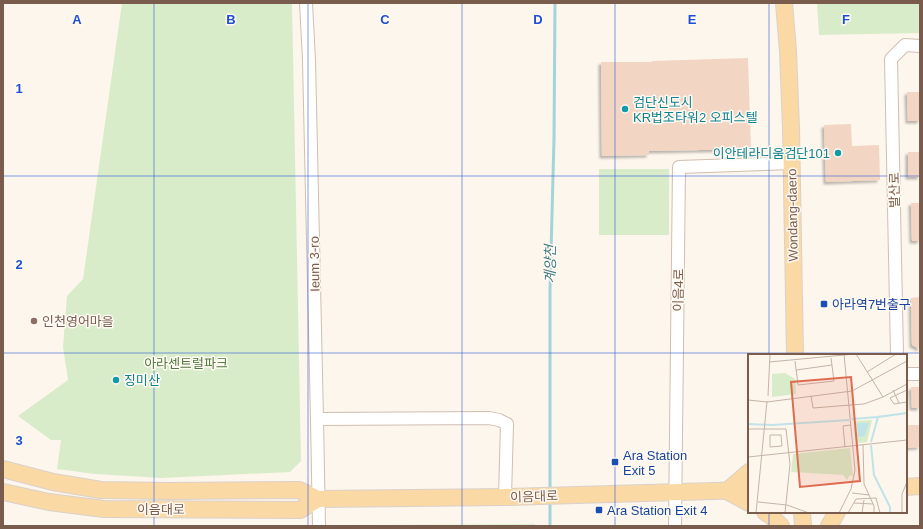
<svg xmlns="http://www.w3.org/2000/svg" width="923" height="529" font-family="Arial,'Noto Sans KR',sans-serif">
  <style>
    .green { fill: #d8ecc9 }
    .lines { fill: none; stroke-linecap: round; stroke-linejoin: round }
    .stream { stroke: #a5d3da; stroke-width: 3 }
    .building { fill: #f3d5c3; filter: url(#shadow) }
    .minor-casing { stroke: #d1beb0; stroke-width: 14 }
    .major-casing { stroke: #dad1cd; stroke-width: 18 }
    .minor { stroke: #fff; stroke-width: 12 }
    .major { stroke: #fbd9a5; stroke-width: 16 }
    .grid { fill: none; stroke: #1d4ed8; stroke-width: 1; stroke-opacity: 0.55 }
    .culture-dot { fill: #0f9aa8; stroke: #fffaf3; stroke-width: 1.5 }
    .transit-dot { fill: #1a4fb4; stroke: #fffaf3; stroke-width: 1.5 }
    .education-dot { fill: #8d6e63; stroke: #fffaf3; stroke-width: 1.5 }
    .labels { text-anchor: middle; stroke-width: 3; stroke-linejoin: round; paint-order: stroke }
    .culture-label { font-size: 13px; fill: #0d838f; stroke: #fffaf3; text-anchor: start }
    .street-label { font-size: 13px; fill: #7a5c4d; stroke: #fffaf3 }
    .transit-label { font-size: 13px; fill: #164399; stroke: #fffaf3; text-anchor: start }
    .education-label { font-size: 13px; fill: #785e54; stroke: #fffaf3; text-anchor: start }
    .park-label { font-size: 13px; fill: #537a41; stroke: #fffaf3 }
    .water-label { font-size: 14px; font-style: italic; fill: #437c86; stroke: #fffaf3 }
    .inset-river { fill: none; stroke: #bfe3e8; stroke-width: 2 }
    .inset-road { fill: none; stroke: #c5b3a7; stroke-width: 1 }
    .view { fill: #dc6d51; fill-opacity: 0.15; stroke: #dc6d51; stroke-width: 2 }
    .inset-edge { fill: none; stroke: #7a5c4d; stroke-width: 2 }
    .grid-label { font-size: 13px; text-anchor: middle; font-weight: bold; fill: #1d4ed8; stroke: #fffaf3; stroke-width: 3; stroke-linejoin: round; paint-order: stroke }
  </style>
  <defs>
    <filter id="shadow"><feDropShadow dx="-2.5" dy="2.5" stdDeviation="1" flood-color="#0004"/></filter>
  </defs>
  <rect width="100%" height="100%" fill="#fdf6ec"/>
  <!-- green -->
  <g class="green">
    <polygon points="122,3 292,3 301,461 290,472 161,478 95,474 57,469 61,440 51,440 18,416 68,380 63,347 67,296 83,279"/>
    <polygon points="817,3 920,3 920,33 819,35"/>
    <rect x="599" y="169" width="70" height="66"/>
    <polygon points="535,524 535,526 344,526 345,525"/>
  </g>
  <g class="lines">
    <!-- stream -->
    <g class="stream">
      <polyline points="550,491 550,290 554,139 555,3"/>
      <polyline points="550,501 550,526"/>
    </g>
  </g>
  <!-- building -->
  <g class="building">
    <polygon points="748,58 751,149 649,151 649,155 602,156 601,62 652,62 652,61"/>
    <polygon points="907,92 920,92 920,121 908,121"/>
    <polygon points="851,124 852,146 879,145 880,180 826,182 824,125"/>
    <rect x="908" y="152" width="12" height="25"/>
    <polygon points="911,203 920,203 920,241 912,241"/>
    <polygon points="920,297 920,349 912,345 911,298"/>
    <polygon points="911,387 920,387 920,408 912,408"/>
    <polygon points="906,425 920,425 920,447 906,448"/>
  </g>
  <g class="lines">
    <!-- minor casing -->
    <g class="minor-casing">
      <g id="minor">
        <polyline points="306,3 309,60 317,419 319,526"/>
        <polyline points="897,355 891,59 905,45 920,46"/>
        <polyline points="906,374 920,374"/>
        <polyline points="317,419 489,418 499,420 507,424 505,497"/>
        <polyline points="675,526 679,167 792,163"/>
      </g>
    </g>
    <!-- major casing -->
    <g class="major-casing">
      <g id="major">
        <polyline points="784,3 788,51 791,128 795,355"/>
        <polyline points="3,469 53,482 101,490 167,491 299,490 318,499 505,497 749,490"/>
        <polyline points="906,487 920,486"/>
        <polyline points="727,491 749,472"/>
        <polyline points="727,491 749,503"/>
        <polyline points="3,492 49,502 104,509 300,510 318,499"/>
        <polyline points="765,512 771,516 781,526"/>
        <polyline points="802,512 803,526"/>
        <polyline points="829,526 837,512"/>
      </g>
    </g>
    <!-- minor -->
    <use href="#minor" class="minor"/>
    <!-- major -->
    <use href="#major" class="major"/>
  </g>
  <!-- grid -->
  <path class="grid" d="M154,3v523M308,3v523M462,3v523M615,3v523M769,3v352M3,176h917M3,353h917M769,512v14"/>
  <!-- markers -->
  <g class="culture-dot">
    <circle cx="625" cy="109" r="4"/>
    <circle cx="838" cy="153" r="4"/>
    <circle cx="116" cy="380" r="4"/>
  </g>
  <g class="transit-dot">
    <rect x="820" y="300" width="8" height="8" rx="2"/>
    <rect x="611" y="458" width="8" height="8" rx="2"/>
    <rect x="595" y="506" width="8" height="8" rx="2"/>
  </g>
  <circle class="education-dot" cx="34" cy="321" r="4"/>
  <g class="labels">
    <!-- culture labels -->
    <g class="culture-label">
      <text x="633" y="107">검단신도시<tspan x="633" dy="15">KR법조타워2 오피스텔</tspan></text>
      <text x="830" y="158" text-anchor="end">이안테라디움검단101</text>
      <text x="124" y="385">징미산</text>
    </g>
    <!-- street labels -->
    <g class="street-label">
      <text transform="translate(894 190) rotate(-91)" y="5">발산로</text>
      <text transform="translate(792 215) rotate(-91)" y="5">Wondang-daero</text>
      <text transform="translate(314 264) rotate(-91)" y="5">Ieum 3-ro</text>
      <text transform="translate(678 290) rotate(-89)" y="5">이음4로</text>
      <text transform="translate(534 496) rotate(-2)" y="5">이음대로</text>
      <text x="161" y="514">이음대로</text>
    </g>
    <!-- transit labels -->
    <g class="transit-label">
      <text x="832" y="309">아라역7번출구</text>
      <text x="623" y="460">Ara Station<tspan x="623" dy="15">Exit 5</tspan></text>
      <text x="607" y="515">Ara Station Exit 4</text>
    </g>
    <!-- education labels -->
    <g class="education-label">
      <text x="42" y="326">인천영어마을</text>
    </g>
    <!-- park labels -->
    <g class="park-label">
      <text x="186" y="368">아라센트럴파크</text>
    </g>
    <!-- water labels -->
    <g class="water-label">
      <text transform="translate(550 264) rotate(-89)" y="5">계양천</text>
    </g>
  </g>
  <!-- overview -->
  <g transform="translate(748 354)">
    <rect width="159" height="159" fill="#fdf6ec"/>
    <path d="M37,19l10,6 1,15 -24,3v-23zM124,66l-5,22 -10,1 -3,-22zM102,94l3,28 -3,-1 -3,5 -4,-5 -52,-3 2,-18z" fill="#d8ecc9"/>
    <path d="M109,69h12l-4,13 -7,1z" fill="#bfe3e8"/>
    <path class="inset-river" d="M104,65l26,-2M0,70l24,1 77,-5M123,88l7,-25 29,-4M123,91l3,30 16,32v6"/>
    <path class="inset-road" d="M108,0l27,43 24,-13M47,7l3,24 36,-4 -3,-23M21,8l86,-8M48,16l36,-5M119,18l29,-18M145,36l6,13M159,36l-17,8 4,6 13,-2M20,42l2,-42M63,42l2,12 51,-4 19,-7M0,46l19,2 85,-11 55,-30M0,75h38l4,35 -5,49M22,81h11l1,11 -12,1zM115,91l1,39 10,22v7M97,93l-2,-21 8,-1M0,103l159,-17M104,139l17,2M10,148l29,3 22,8M106,149l19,1M8,159l11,-112M91,159l12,-24 4,-19 -11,-116M100,159l8,-14 20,-1 4,15M114,159l2,-13M154,159v-19l5,-12"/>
    <path class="view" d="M103,23l9,104 -60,6 -9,-105z"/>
    <rect width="159" height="159" class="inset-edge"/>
  </g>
  <g class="grid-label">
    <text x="77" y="24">A</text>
    <text x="231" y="24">B</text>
    <text x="385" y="24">C</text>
    <text x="538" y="24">D</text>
    <text x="692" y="24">E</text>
    <text x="846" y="24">F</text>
    <text x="19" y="93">1</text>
    <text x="19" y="269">2</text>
    <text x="19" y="445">3</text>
  </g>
  <!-- border -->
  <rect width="923" height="529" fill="none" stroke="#7a5c4d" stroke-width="8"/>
</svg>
